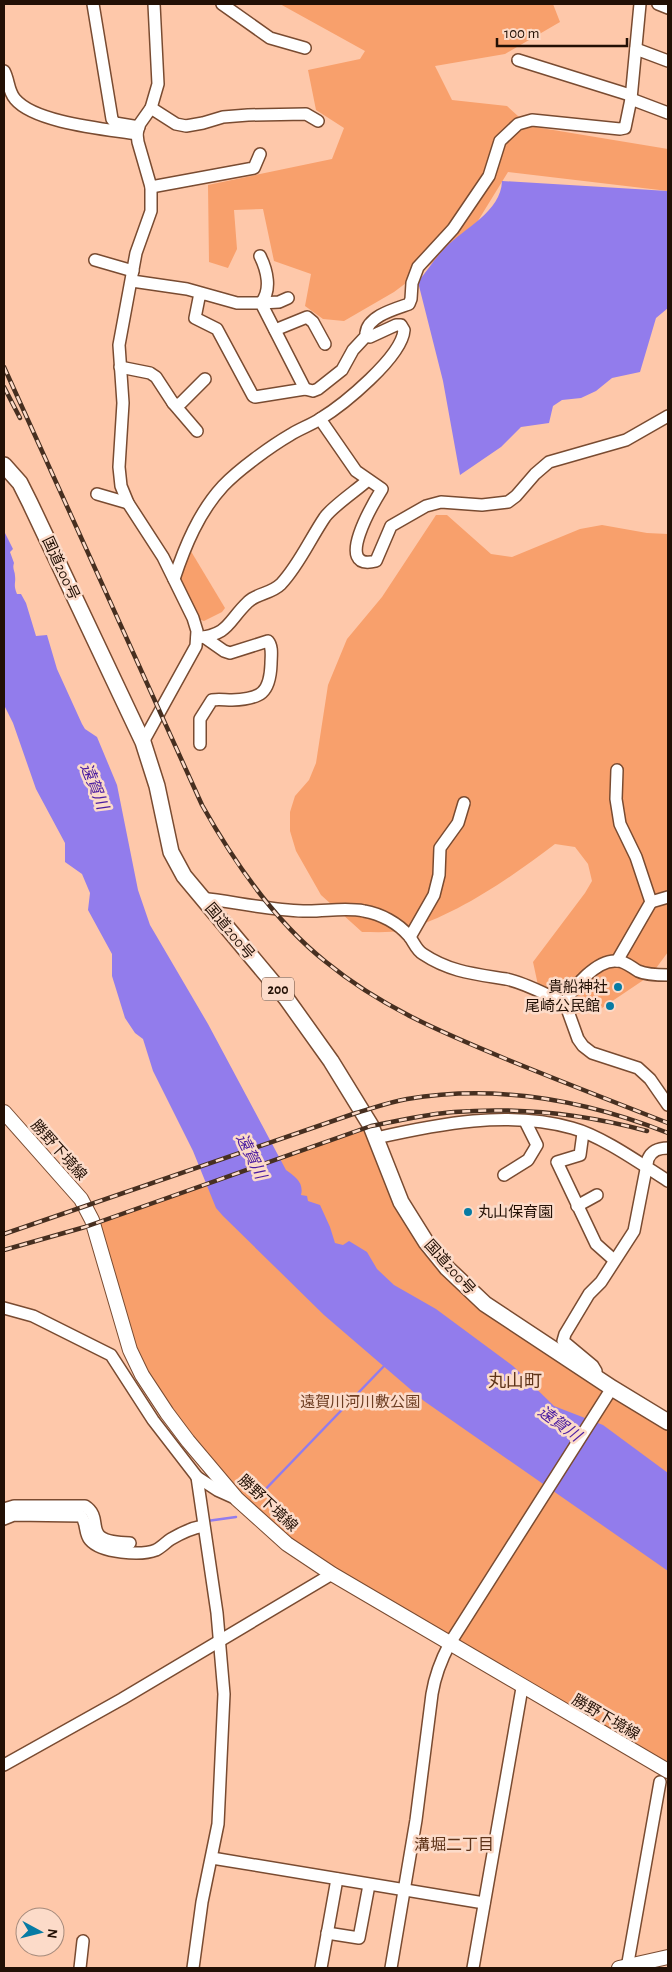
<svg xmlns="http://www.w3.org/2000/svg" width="672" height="1972" font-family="'Alegreya Sans','Noto Sans JP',sans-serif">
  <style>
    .green { fill: #f8a06c }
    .water { fill: #927cec }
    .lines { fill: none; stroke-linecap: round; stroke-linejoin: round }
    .stream { stroke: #927cec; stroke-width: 2.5 }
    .minor-casing { stroke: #794b31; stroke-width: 14 }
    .major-casing { stroke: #794b31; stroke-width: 16 }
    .highway-casing { stroke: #794b31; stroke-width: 18 }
    .minor { stroke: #fff; stroke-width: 11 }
    .major { stroke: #fff; stroke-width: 14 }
    .highway { stroke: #fff; stroke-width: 15 }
    .rail-casing { stroke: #472f20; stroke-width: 4.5 }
    .rail { stroke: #fcdbc9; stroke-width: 2.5; stroke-dasharray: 8; stroke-linecap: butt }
    .poi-dot { fill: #067ba4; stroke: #fcdbc9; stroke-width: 2 }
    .labels { text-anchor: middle; stroke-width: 5; stroke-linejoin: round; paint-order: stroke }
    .shield { fill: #fcdbc9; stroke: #634d40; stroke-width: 1 }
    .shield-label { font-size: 14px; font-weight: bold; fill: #221005 }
    .street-label { font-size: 15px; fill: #221005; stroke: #fcdbc9 }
    .poi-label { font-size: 15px; fill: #221005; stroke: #fcdbc9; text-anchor: end }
    .park-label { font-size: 15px; fill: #6d3e23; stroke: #fcdbc9 }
    .water-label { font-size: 16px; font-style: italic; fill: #4a1ba0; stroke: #fcdbc9 }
    .neighbourhood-label { font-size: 16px; fill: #5f3419; stroke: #fcdbc9 }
    .quarter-label { font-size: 18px; fill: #5f3419; stroke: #fcdbc9 }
  </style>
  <rect width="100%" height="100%" fill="#fec8aa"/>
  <!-- green -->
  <g class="green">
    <polygon points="280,4 553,4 560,22 505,54 435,66 452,100 507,106 529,126 668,149 668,191 508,172 476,224 438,259 394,292 344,321 323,319 305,306 311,274 274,261 263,209 234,210 237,249 228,268 209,262 208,185 332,159 344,128 316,110 308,70 360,59 365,51"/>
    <path d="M436,515h11l44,39 21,3 68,-28 22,-4 45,8 21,1v418l-17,23 -55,37 -20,2 -19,-3 -16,-12 -8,-37 52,-69 7,-12 -4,-17 -13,-17 -20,-3c-42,32 -99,72 -151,86 -13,3 -29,2 -42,2l-41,-37 -25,-44 -6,-20v-19l5,-16 14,-16 7,-17 12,-78 19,-46 35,-42z"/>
    <polygon points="189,548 225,608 222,612 204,621 195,618 180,584"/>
    <polygon points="364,1127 374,1157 394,1202 448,1279 668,1428 668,1767 290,1541 252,1509 189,1437 146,1374 132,1341 99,1224"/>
  </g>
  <!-- water -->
  <g class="water">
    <path d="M502,181l166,10v117l-12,10 -16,54 -28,6 -16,13 -15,7 -19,2 -9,6 -4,17 -28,4 -20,20 -41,28 -17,-94 -25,-99c9,-11 17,-24 27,-34 19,-20 56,-36 57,-67z"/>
    <path d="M4,531l9,18 -3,3 4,11c-2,6 1,8 1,13 1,8 -2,8 2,18h4l5,9 10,33 11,-1 10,34 25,55 3,5 12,8 20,48 21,105 12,35 58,99 78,146c10,7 18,13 15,25l6,1 1,5 12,4 10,22 5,16 8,2 6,-4 18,11 10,17 17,16 42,24 77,57 41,40 49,19 65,48v98l-244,-170 -100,-86 -101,-99 -7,-8 -23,-57 -40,-80 -10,-32 -8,-6 -10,-15 -13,-42v-22l-24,-44 2,-17 -8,-19 -17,-12v-19l-29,-54 -23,-66 -9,-18z"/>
  </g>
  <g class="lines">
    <!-- stream -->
    <g class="stream">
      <polyline points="258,1497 385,1365"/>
      <polyline points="207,1521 236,1517"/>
    </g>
    <!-- minor casing -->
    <g class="minor-casing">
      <g id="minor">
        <polyline points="93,4 112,119 115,123 139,127"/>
        <polyline points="222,4 270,38 305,48"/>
        <polyline points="658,4 668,8"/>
        <polyline points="636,49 668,61"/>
        <polyline points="518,60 630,95"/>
        <path d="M4,71c5,9 4,20 11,28 20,24 91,30 122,35"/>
        <polyline points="631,99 668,113"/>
        <polyline points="151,108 176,124 186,126 203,123 223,117 248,115 306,114 318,121"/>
        <polyline points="151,187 254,168 260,154"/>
        <path d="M260,256c7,14 12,34 1,47"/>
        <polyline points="95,260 133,271"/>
        <polyline points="132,281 187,289 237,303 261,303 305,389 255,397 253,396 217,329 195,318 200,293"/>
        <polyline points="261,303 279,302 288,298"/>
        <polyline points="275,330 307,317 313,322 325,344"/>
        <polyline points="120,367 150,373 156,377 173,403 177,405 181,403 205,379"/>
        <polyline points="305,389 313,391 318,389 342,370 353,350 367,335"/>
        <polyline points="173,403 197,431"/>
        <path d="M320,419l36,52 26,18c-8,13 -50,83 -6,72l15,-35 35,-20 15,-4 41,3 26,-3 8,-6 19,-22 14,-12 77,-22 42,-24"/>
        <polyline points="97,494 128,503"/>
        <path d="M174,579c11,-33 25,-67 49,-93 15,-16 48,-40 67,-51 9,-6 21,-10 30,-16 23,-14 82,-62 84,-89l-3,-5h-5l-26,12 -4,-4c2,-17 29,-24 43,-29l2,-5 1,-16 6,-16 35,-38 36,-53 11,-35 18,-17 14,-4 88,9 5,-1 6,-29 9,-95"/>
        <path d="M197,638c33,-4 30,-16 51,-36 9,-9 23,-8 33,-18 18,-19 29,-45 44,-67 8,-11 32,-27 43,-37"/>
        <polyline points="143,742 196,646 197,631 193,618 163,557 128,503 121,486 119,467 123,403 119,345 136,253 151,211 151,187 138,142 137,134 139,125 151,108 158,84 154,4"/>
        <path d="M200,744v-25l12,-19c7,-1 13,0 20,0 29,-1 38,-7 39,-36 0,-8 2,-17 -3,-23l-38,12 -6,-2 -20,-14"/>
        <path d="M201,898c34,4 68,12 102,13 20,1 41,-4 61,0 17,3 34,12 45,25 5,6 7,14 14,18 27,18 52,20 83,25 20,4 40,16 59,24"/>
        <polyline points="651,902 668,897"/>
        <polyline points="410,937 434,895 439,875 440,848 458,823 464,803"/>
        <polyline points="617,961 651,902 636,857 620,824 616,799 617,770"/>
        <path d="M668,975c-10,0 -21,0 -30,-4 -7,-4 -13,-10 -21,-10 -20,-2 -44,26 -52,42l13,36 5,7 9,7 46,15 12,11 18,26"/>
        <polyline points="583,1133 580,1155 557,1162 596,1244 614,1260"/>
        <path d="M376,1138c62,-14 132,-28 196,-10 30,8 69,36 96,53"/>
        <polyline points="504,1175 528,1160 537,1145 525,1121"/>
        <polyline points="577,1206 597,1195"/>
        <polyline points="4,1308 33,1316 111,1355 153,1420 197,1477 217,1490 237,1499"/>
        <path d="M595,1377l1,-6 -3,-5 -30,-25 2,-7 24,-40 12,-12 33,-51 14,-72c4,-9 11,-11 20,-11"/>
        <path d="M4,1509l10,-3h71c22,14 -8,36 45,37"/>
        <path d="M4,1519l10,-4 67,1c6,6 3,17 9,24 11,13 51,16 66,10 6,-3 10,-8 15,-11 10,-6 21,-11 32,-13"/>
        <polyline points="4,1765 122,1699 332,1574"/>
        <polyline points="212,1858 484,1903"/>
        <polyline points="327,1933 359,1938 369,1885"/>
        <polyline points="80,1968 83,1941"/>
        <polyline points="193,1968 202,1902 218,1824 224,1694 217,1613 197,1477"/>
        <polyline points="321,1968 337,1879"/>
        <path d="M391,1968l25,-148 16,-126c3,-19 9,-34 18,-51l162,-255"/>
        <polyline points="473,1968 522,1688"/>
        <polyline points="627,1968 660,1782"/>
      </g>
    </g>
    <!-- major casing -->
    <g class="major-casing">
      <g id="major">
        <polyline points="4,1112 81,1199 92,1220 130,1350 142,1375 167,1413 188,1441 237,1499 287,1544 332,1574 668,1771"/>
        <polyline points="619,1968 668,1957"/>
      </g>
    </g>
    <!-- highway casing -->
    <g class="highway-casing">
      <polyline id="highway" points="4,465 20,483 30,503 143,742 157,786 171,852 184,876 286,998 331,1061 371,1126 401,1202 426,1242 447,1268 485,1304 612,1388 668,1422"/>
    </g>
    <!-- minor -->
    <use href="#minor" class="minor"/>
    <!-- major -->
    <use href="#major" class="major"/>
    <!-- highway -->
    <use href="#highway" class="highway"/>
    <!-- rail casing -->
    <g class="rail-casing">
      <g id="rail">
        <path d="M4,367l198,438c32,57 72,116 124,157 55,45 115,70 180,97 54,22 108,43 162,64"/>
        <polyline points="4,387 20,418"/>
        <path d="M4,1234l352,-121c17,-5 34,-11 51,-14 90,-15 178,1 261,34"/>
        <path d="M4,1250l81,-23 286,-101c27,-5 55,-12 83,-14 65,-5 130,2 193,19"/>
      </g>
    </g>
    <!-- rail -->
    <use href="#rail" class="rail"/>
  </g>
  <!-- markers -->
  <g class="poi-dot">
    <circle cx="618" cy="987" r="5"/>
    <circle cx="610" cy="1006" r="5"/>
    <circle cx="468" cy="1212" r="5"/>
  </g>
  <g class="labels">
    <!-- shield labels -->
    <rect class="shield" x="262" y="977.5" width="32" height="23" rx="4"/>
    <g class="shield-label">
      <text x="278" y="994">200</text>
    </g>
    <!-- street labels -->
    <g class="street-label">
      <text transform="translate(61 568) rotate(65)" y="5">国道200号</text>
      <text transform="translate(230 931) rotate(50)" y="5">国道200号</text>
      <text transform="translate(59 1150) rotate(48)" y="5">勝野下境線</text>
      <text transform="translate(450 1267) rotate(48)" y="5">国道200号</text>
      <text transform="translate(268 1503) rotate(43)" y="5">勝野下境線</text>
      <text transform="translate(606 1717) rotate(30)" y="5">勝野下境線</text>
    </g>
    <!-- poi labels -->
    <g class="poi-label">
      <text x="608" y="992">貴船神社</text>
      <text x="600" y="1011">尾崎公民館</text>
      <text x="478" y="1217" text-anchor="start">丸山保育園</text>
    </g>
    <!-- park labels -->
    <g class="park-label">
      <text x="360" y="1407">遠賀川河川敷公園</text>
    </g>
    <!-- water labels -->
    <g class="water-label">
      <text transform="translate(95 786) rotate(68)" y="6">遠賀川</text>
      <text transform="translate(252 1156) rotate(64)" y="6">遠賀川</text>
      <text transform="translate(560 1423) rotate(36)" y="6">遠賀川</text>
    </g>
    <!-- neighbourhood labels -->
    <g class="neighbourhood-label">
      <text x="454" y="1850">溝堀二丁目</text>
    </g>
    <!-- quarter labels -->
    <g class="quarter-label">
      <text x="515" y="1387">丸山町</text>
    </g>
  </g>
  <!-- border -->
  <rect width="672" height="1972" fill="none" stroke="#221005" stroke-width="10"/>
  <!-- north arrow -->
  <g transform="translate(40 1932) rotate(97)"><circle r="24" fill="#fcdbc9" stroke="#a58a7b"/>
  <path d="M0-4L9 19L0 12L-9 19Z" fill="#067ba4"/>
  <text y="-8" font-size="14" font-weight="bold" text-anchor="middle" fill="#221005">N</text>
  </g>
  <!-- scale -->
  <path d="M497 38v8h130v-8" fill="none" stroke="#221005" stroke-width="2.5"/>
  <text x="504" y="38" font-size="15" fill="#221005" stroke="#fcdbc9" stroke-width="4" paint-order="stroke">100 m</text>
</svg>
